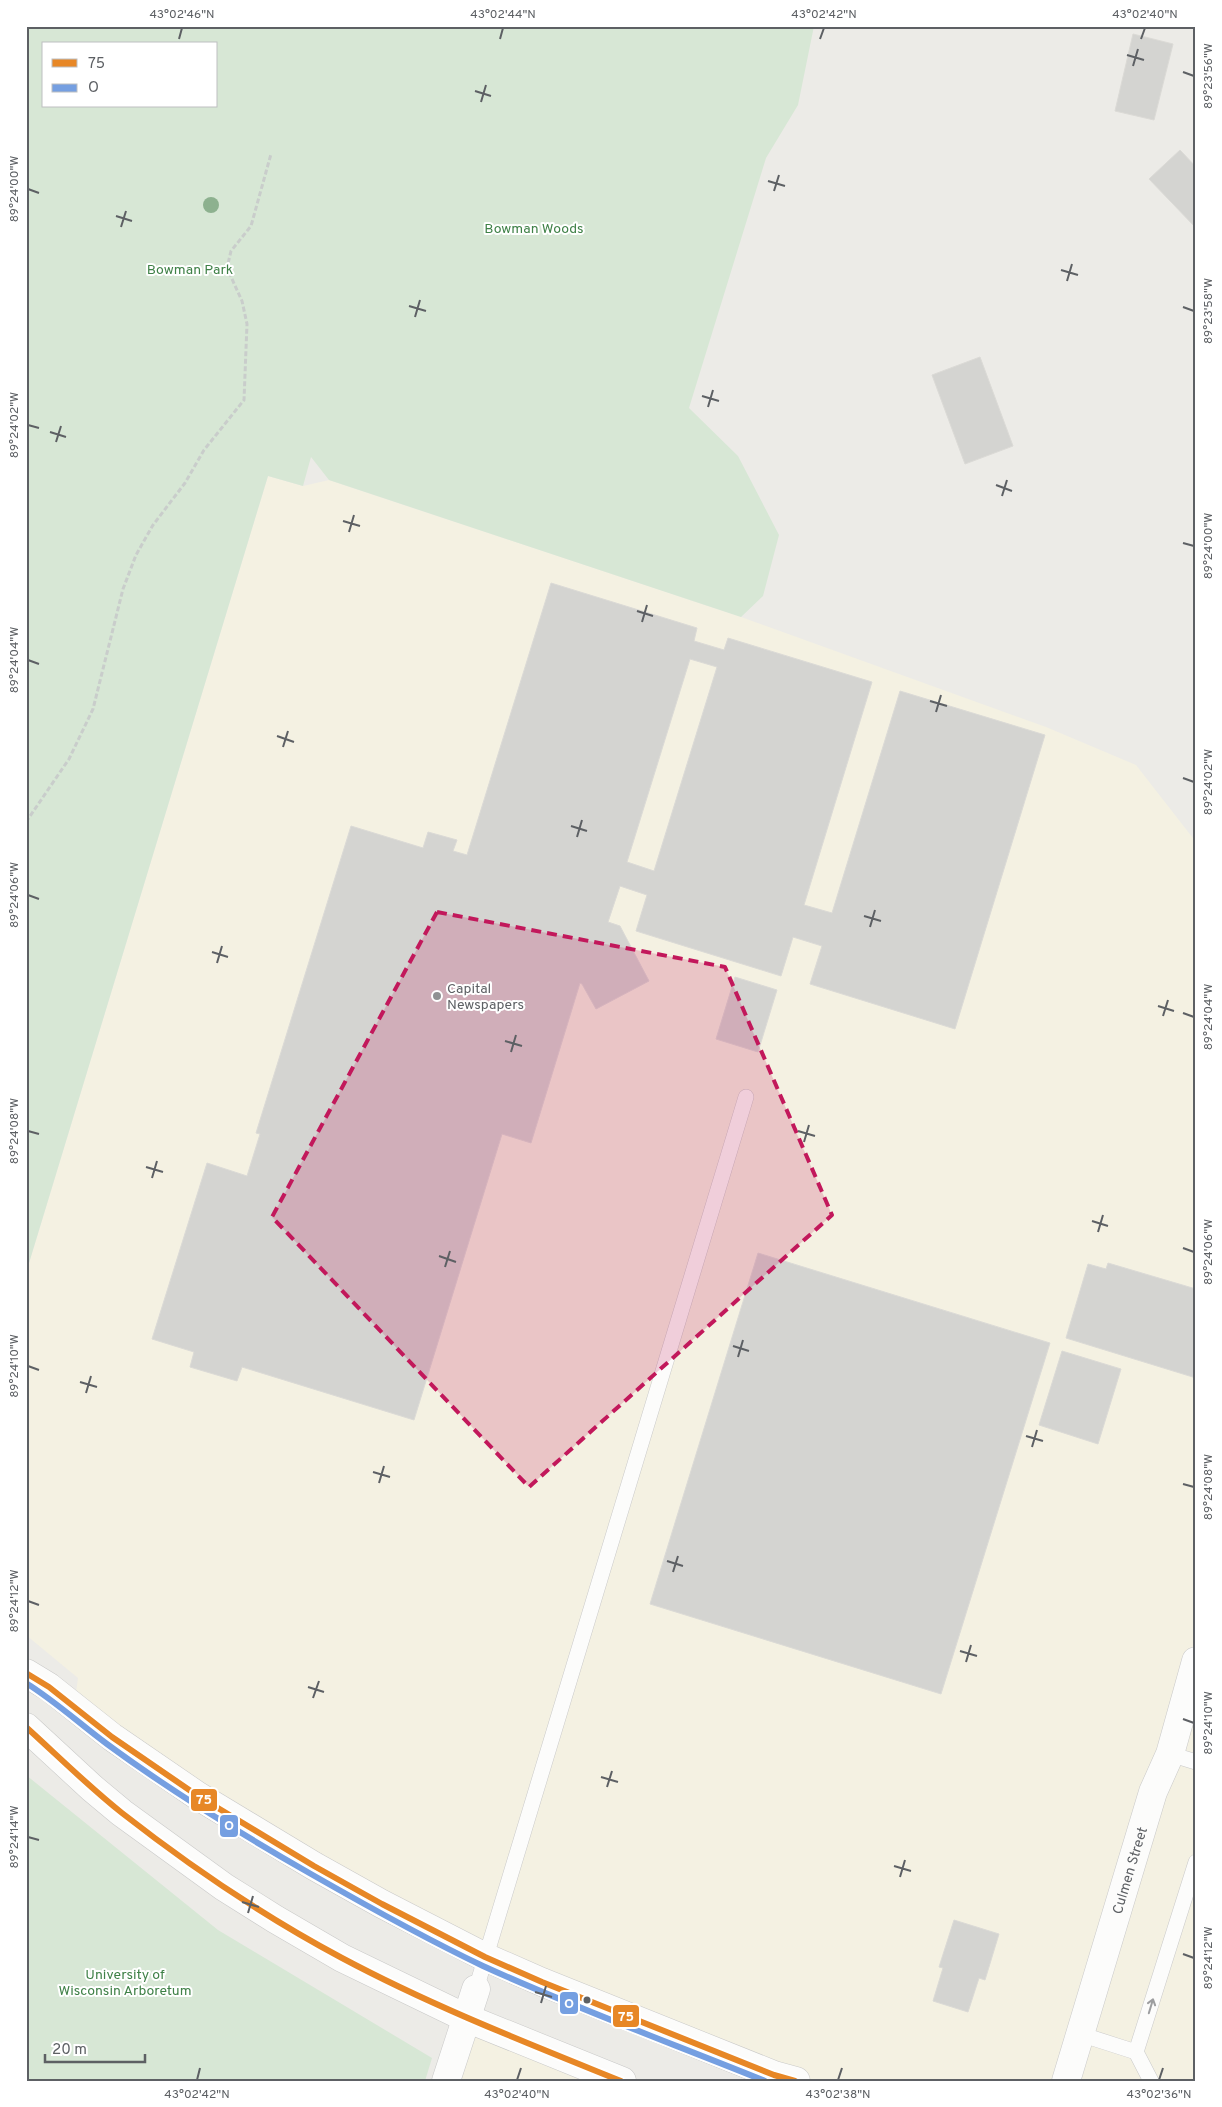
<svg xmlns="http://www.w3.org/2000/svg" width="1222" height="2107" font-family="Overpass,sans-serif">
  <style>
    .commercial { fill: #f4f1e2 }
    .green { fill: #d7e7d5; fill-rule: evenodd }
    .building { fill: #d4d4d1; stroke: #dbdad6; fill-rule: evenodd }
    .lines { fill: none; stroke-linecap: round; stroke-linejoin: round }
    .service-casing { stroke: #c9c9c9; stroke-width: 16 }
    .minor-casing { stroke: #c9c9c9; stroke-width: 29 }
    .secondary-casing { stroke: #c9c9c8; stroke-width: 29 }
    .path { stroke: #c9cdcb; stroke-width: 3; stroke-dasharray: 5 2.5; stroke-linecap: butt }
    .service { stroke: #fcfcfb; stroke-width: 15 }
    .minor { stroke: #fcfcfb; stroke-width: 28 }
    .secondary { stroke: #fcfcfb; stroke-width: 28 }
    .bus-1-casing { stroke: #fff; stroke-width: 10 }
    .bus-2-casing { stroke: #fff; stroke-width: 10 }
    .bus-1 { stroke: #e78726; stroke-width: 6 }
    .bus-2 { stroke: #759fe1; stroke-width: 6 }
    .tree { fill: #8db18f }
    .oneway { stroke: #9d9ea0 }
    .marked { fill: #c2185b; fill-opacity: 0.2; stroke: #c2185b; stroke-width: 4; stroke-dasharray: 10 6; stroke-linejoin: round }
    .ticks { fill: none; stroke: #5d6064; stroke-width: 2 }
    .poi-dot { fill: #8f9192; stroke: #fff; stroke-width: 2 }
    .bus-dot { fill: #5d6064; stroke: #fff; stroke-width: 2 }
    .labels { text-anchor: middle; stroke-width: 4; stroke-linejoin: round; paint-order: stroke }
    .park-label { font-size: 14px; fill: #3f8147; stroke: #fff }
    .poi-label { font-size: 14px; fill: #5d6064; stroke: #fff; text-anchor: start }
    .street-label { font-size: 14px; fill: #5d6064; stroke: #fff }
    .line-badge { stroke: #fff; stroke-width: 2 }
    .badge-label { font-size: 14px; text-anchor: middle; font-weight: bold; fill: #fff }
    .neatline { fill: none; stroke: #5d6064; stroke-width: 2 }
    .ticks-label { font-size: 12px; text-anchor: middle; fill: #5d6064 }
  </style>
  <rect width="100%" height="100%" fill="#ecebe7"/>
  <!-- commercial -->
  <g class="commercial">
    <polygon points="268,476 303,486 329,480 741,617 1046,727 1136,765 1196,842 1196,2081 796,2081 485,1957 74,1707 78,1678 26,1635 26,1273"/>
    <polygon points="466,2018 622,2081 446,2081"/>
  </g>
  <!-- green -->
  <g class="green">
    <path d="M26,26h788l-16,79 -32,53 -77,250 49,48 41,79 -16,61 -22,21 -412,-137 -18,-23 -8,29 -35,-10 -242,797zM44,44h172v62h-172z"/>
    <polygon points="26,1775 218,1930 432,2058 425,2081 26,2081"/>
  </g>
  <!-- building -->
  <g class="building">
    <polygon points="1133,34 1173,44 1154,120 1115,111"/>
    <polygon points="1180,150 1196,167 1196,228 1149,179"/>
    <polygon points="980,357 1013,446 965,464 932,375"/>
    <path d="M551,583l146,45 -3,13 30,9 4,-12 144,44 -68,223 28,8 68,-222 145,44 -90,294 -145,-45 12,-38 -29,-9 -12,39 -145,-45 11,-36 -27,-9 -12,36 12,4 29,55 -53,28 -14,-25 -2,-1 -49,160 -29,-9 -88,286 -172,-53 -5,14 -47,-14 4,-15 -42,-13 55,-176 40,13 13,-42 -4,-1 95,-307 72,22 5,-16 29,8 -4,11 14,4zM690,659l27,8 -63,204 -27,-9z"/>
    <polygon points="735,977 777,990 758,1052 716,1039"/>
    <polygon points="758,1253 1050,1343 941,1694 650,1604"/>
    <polygon points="1108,1263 1196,1289 1196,1378 1066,1338 1088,1264 1106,1269"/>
    <polygon points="1062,1351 1121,1369 1098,1444 1039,1425"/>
    <polygon points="954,1920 999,1934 985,1980 979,1978 968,2012 933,2001 943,1968 939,1967"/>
  </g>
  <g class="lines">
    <!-- service casing -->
    <g class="service-casing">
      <g id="service">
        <polyline points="1170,1754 1196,1762"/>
        <polyline points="476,1989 746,1097"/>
        <polyline points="1080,2034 1136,2052"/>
        <polyline points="1151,2081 1136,2052 1196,1862"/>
      </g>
    </g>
    <!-- minor casing -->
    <g class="minor-casing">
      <g id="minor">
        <polyline points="446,2081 476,1989"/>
        <path id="s1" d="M1066,2081l87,-289 17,-38 26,-93"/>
      </g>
    </g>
    <!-- secondary casing -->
    <g class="secondary-casing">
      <g id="secondary">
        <polyline points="26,1673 49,1687 112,1737 198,1796 314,1866 382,1904 485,1957 542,1982 774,2075 796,2081"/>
        <polyline points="26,1727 92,1788 122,1813 224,1887 275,1919 342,1958 466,2018 622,2081"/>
      </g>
    </g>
    <!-- path -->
    <polyline class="path" points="26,822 69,759 93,709 123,589 136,555 153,525 185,483 204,450 244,400 247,324 242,301 227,268 231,251 251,226 271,154"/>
    <!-- service -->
    <use href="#service" class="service"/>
    <!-- minor -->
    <use href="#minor" class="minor"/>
    <!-- secondary -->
    <use href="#secondary" class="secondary"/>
    <!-- bus-1 casing -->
    <g class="bus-1-casing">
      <g id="bus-1">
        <polyline points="26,1673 49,1687 112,1737 198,1796 314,1866 382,1904 485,1957 542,1982 774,2075 795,2081"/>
        <path d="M26,1727c32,29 62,59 96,86 69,54 143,104 220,145 90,48 185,85 279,123"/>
      </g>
    </g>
    <!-- bus-2 casing -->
    <g class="bus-2-casing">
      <path id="bus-2" d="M26,1683c29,18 54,41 81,61 65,48 134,90 204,130 56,32 113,64 172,92 92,42 188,77 282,115"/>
    </g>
    <!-- bus-1 -->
    <use href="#bus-1" class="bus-1"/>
    <!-- bus-2 -->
    <use href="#bus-2" class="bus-2"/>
  </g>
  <!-- trees -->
  <circle class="tree" cx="211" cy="205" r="8"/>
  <!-- one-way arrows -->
  <defs><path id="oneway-shaft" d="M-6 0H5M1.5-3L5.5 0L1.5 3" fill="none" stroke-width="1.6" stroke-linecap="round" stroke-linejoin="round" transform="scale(1.25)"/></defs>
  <use class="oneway" href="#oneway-shaft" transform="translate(1151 2006) rotate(-73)"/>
  <!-- marked area -->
  <path class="marked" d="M437,912l288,55 107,248 -303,272 -257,-270z"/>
  <!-- ticks -->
  <path class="ticks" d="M179,39l3,-11M500,39l3,-11M820,39l4,-11M1141,39l4,-11M1127,55l17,5M1133,66l5,-17M1183,72l11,4M475,91l16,5M481,102l5,-17M768,181l17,5M28,189l11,4M774,191l5,-16M116,216l16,5M121,227l5,-16M1061,270l17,5M1067,281l5,-17M409,306l17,5M1183,307l11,4M415,317l5,-17M702,396l17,5M708,407l5,-17M28,425l11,3M50,432l16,5M56,442l5,-16M996,485l16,6M1002,496l5,-16M343,521l17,5M349,532l5,-17M1183,543l11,3M637,611l16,5M642,622l5,-17M28,660l11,4M930,701l17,5M936,712l5,-17M277,736l17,6M283,747l5,-16M1183,778l11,4M571,826l16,5M577,837l5,-17M28,895l11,4M864,916l17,5M870,927l5,-17M212,952l16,5M217,963l5,-17M1158,1006l16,5M1183,1013l11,4M1163,1016l5,-16M505,1041l17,5M511,1052l5,-17M28,1131l11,3M798,1131l17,5M804,1142l5,-17M146,1167l17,5M152,1178l5,-17M1092,1221l16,5M1098,1232l5,-17M1183,1248l11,4M439,1256l17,6M445,1267l5,-16M733,1346l16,5M738,1357l5,-17M28,1366l11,4M80,1382l17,5M86,1393l5,-17M1026,1436l17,5M1032,1447l5,-17M373,1472l17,5M379,1483l5,-17M1183,1484l11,3M667,1561l16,5M673,1572l5,-16M28,1601l11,4M960,1651l17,5M966,1662l5,-17M308,1687l16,5M313,1698l6,-17M1183,1719l11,4M601,1777l17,5M607,1787l5,-16M28,1837l11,3M894,1866l17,5M900,1877l5,-17M242,1902l17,5M248,1913l5,-17M1183,1954l11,4M535,1992l17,5M541,2003l5,-17M197,2080l3,-12M517,2080l4,-12M838,2080l4,-12M1159,2080l4,-12"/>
  <!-- markers -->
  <circle class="poi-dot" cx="437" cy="996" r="5"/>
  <circle class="bus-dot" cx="587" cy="2000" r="4.5"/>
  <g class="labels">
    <!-- park labels -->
    <g class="park-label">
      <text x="534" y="233">Bowman Woods</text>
      <text x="190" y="274">Bowman Park</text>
      <text x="125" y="1979">University of<tspan x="125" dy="16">Wisconsin Arboretum</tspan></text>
    </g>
    <!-- poi labels -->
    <g class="poi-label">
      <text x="447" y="993">Capital<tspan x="447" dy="16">Newspapers</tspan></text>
    </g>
    <!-- street labels -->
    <g class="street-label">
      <text dy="5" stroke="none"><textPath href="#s1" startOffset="220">Culmen Street</textPath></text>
    </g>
  </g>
  <g class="line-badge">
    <rect x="190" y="1788" width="28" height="24" rx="5" fill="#e78726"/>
    <rect x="219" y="1814" width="20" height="24" rx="5" fill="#759fe1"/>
    <rect x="559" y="1991" width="20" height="24" rx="5" fill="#759fe1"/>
    <rect x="612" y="2004" width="28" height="24" rx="5" fill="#e78726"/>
  </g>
  <g class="badge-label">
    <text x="204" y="1804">75</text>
    <text x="229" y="1830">O</text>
    <text x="569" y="2008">O</text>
    <text x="626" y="2021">75</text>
  </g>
  <!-- border -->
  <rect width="1222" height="2107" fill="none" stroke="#ffffff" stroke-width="55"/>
  <!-- legend -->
  <rect x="42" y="42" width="175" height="65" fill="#ffffff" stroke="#bebfc1"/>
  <rect x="52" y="59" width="25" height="8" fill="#e78726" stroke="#bebfc1"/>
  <text x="88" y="68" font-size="15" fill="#5d6064">75</text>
  <rect x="52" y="84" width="25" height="8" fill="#759fe1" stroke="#bebfc1"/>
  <text x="88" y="92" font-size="15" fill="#5d6064">O</text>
  <!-- scale -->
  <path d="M45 2054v8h100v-8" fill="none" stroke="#5d6064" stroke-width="2.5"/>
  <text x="52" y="2054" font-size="15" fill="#5d6064" stroke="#ffffff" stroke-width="4" paint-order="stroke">20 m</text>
  <rect x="28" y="28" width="1166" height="2052" class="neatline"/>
  <g class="ticks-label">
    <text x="182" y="18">43°02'46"N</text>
    <text x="503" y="18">43°02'44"N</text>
    <text x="824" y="18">43°02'42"N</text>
    <text x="1145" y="18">43°02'40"N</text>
    <text transform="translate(1208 76) rotate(-90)" y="4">89°23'56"W</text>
    <text transform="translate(14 189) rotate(-90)" y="4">89°24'00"W</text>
    <text transform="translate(1208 311) rotate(-90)" y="4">89°23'58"W</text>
    <text transform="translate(14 425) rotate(-90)" y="4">89°24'02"W</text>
    <text transform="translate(1208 546) rotate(-90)" y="4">89°24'00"W</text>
    <text transform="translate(14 660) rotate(-90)" y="4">89°24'04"W</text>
    <text transform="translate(1208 782) rotate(-90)" y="4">89°24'02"W</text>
    <text transform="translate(14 895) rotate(-90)" y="4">89°24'06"W</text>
    <text transform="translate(1208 1017) rotate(-90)" y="4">89°24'04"W</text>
    <text transform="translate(14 1131) rotate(-90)" y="4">89°24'08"W</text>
    <text transform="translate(1208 1252) rotate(-90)" y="4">89°24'06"W</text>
    <text transform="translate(14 1366) rotate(-90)" y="4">89°24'10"W</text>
    <text transform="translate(1208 1487) rotate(-90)" y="4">89°24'08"W</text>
    <text transform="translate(14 1601) rotate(-90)" y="4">89°24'12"W</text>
    <text transform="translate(1208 1723) rotate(-90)" y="4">89°24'10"W</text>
    <text transform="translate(14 1837) rotate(-90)" y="4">89°24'14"W</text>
    <text transform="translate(1208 1958) rotate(-90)" y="4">89°24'12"W</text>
    <text x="197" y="2098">43°02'42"N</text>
    <text x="517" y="2098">43°02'40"N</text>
    <text x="838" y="2098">43°02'38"N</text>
    <text x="1159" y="2098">43°02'36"N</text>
  </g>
</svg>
